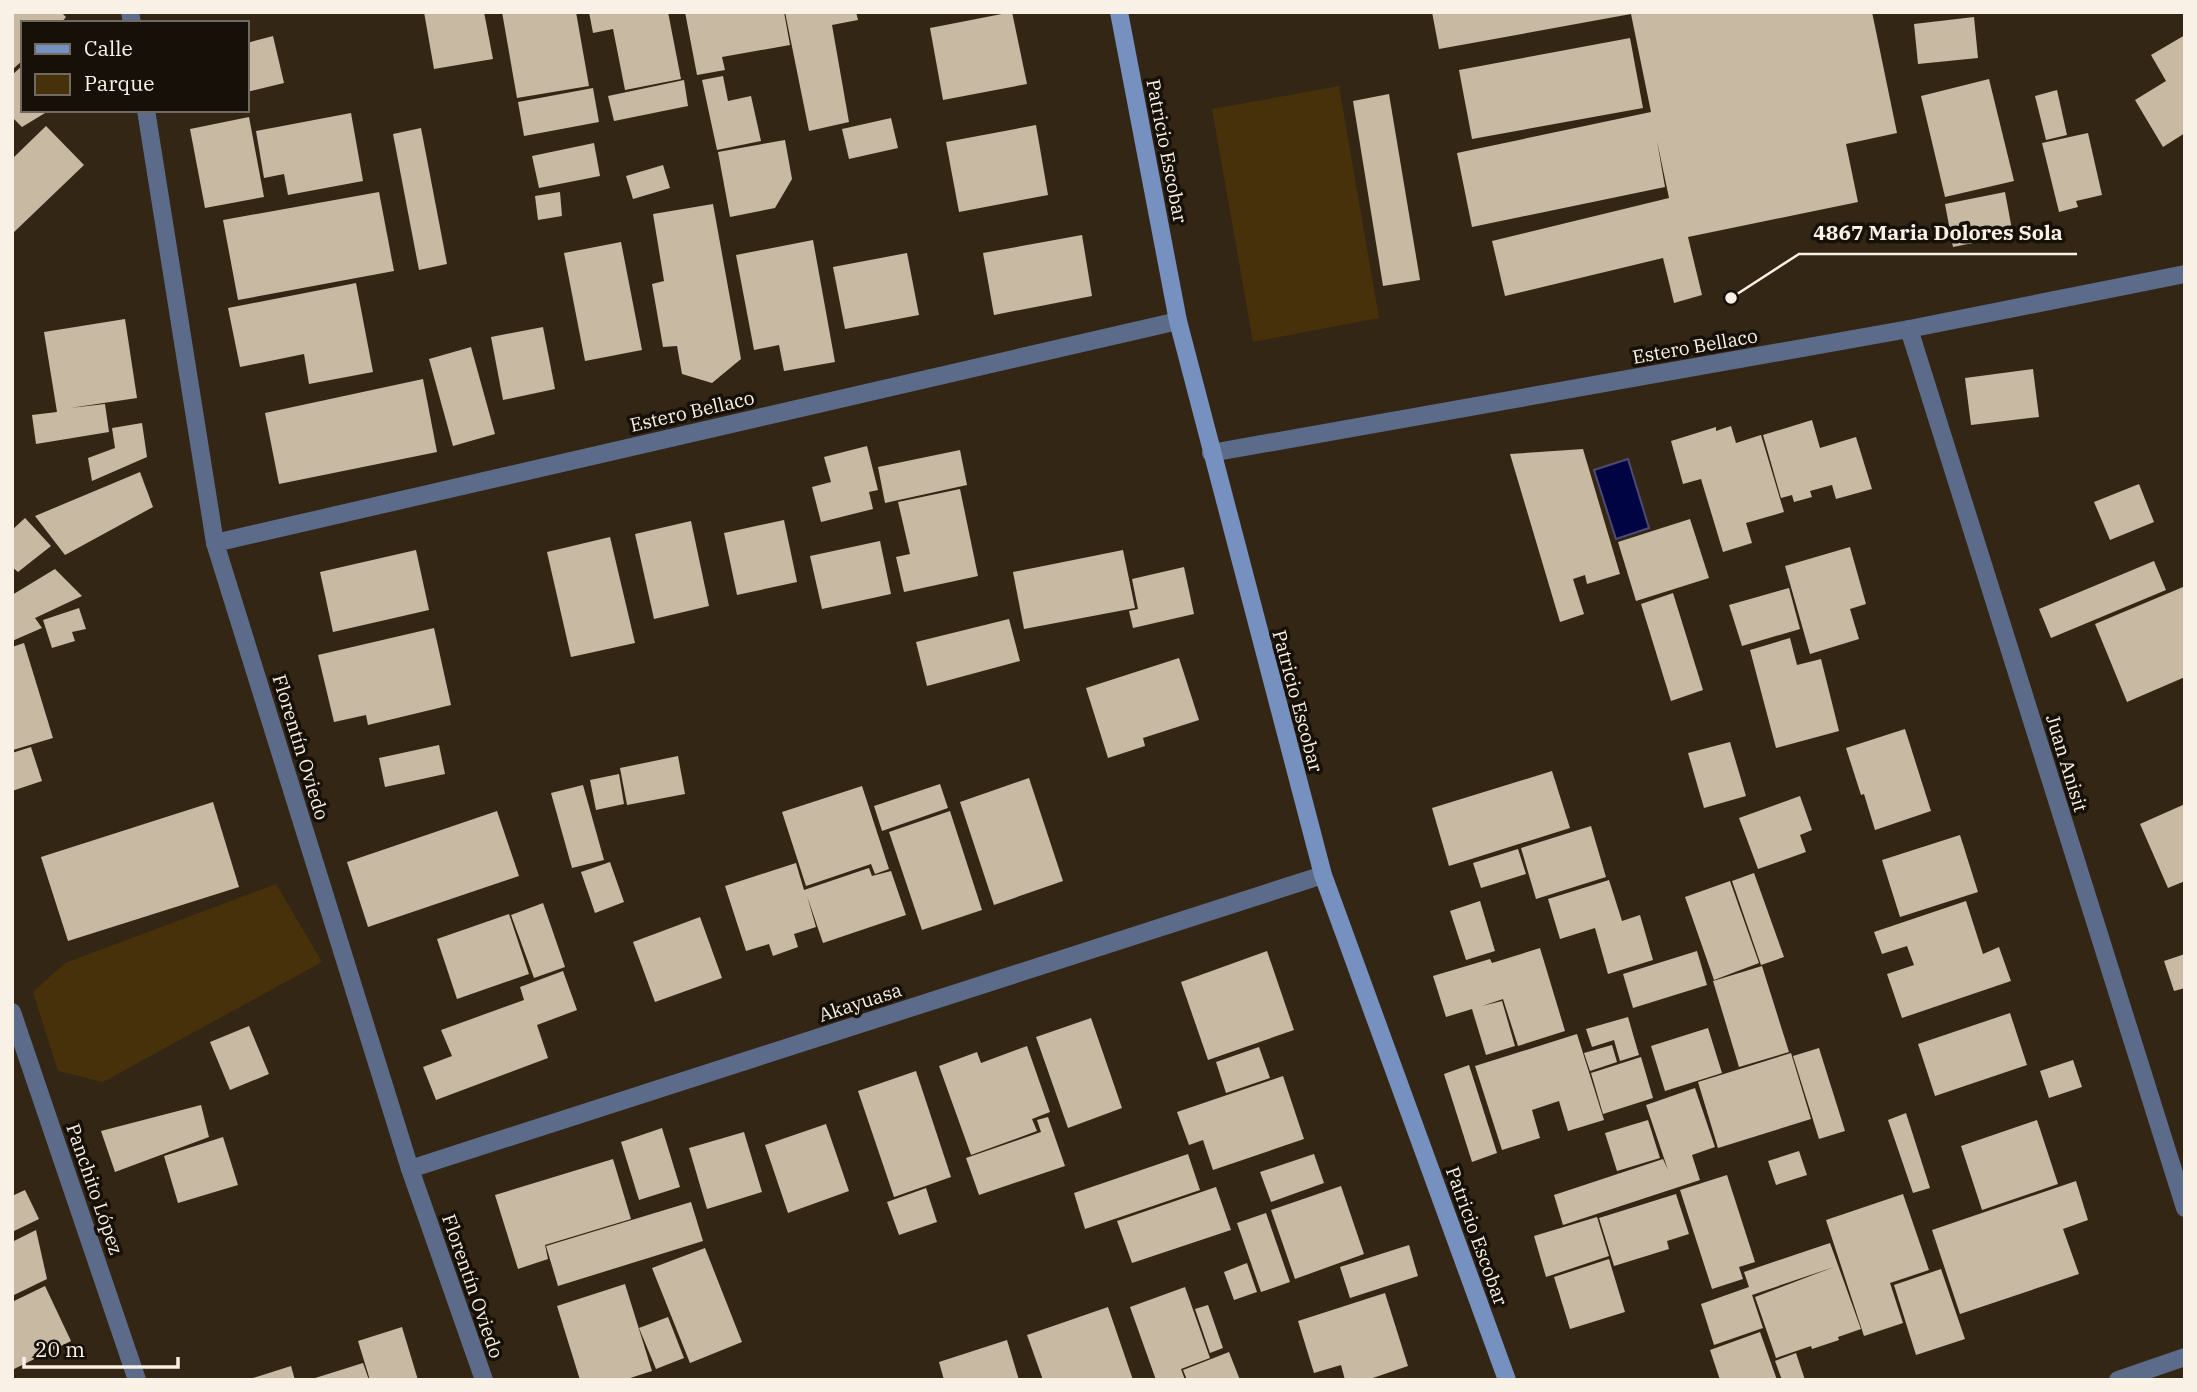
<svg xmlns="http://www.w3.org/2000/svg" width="2197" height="1392" font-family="'IBM Plex Serif',serif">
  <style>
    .green { fill: #47310a }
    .water { fill: #000442; stroke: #4b4b73; stroke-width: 2 }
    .building { fill: #c8b9a2 }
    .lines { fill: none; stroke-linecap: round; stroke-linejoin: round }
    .street { stroke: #5b6b89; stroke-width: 18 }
    .secondary { stroke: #7690c0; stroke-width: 18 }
    .labels { text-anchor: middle; stroke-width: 7; stroke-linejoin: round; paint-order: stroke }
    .street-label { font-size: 19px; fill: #f9f1e5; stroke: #161008 }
    .leader { fill: none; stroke: #f9f1e5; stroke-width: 2.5 }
    .callout-dot { fill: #f9f1e5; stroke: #161008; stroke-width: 2.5 }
    .callout-label { font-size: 21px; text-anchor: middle; font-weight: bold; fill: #f9f1e5; stroke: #161008; stroke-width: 7; stroke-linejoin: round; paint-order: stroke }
  </style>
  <rect width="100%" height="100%" fill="#332614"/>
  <!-- green -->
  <g class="green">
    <polygon points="1339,86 1379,318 1253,342 1212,109"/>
    <polygon points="276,884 322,962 103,1082 58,1071 33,992 65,963"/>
  </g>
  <!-- water -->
  <polygon class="water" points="1628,459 1649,528 1616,539 1594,470"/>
  <!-- building -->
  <g class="building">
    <polygon points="12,12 61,12 66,17 61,23 23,23 23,60 12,70"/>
    <polygon points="424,12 484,12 493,59 434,69"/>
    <polygon points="502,12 576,12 589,86 517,98"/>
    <polygon points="589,12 668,12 681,79 625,90 613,29 593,33"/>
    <polygon points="685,12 784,12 790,45 722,57 725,70 697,75"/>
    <polygon points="785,12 856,12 858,20 832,25 849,122 809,131"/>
    <polygon points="1012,12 1027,84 943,100 930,28"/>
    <polygon points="1432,12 1872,12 1897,133 1846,144 1858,202 1688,237 1702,295 1674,303 1663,258 1505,296 1492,241 1669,198 1657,141 1665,187 1472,227 1457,153 1651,112 1631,14 1439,49"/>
    <polygon points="1974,17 1978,58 1918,64 1914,24"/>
    <polygon points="2185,35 2185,133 2163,147 2135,100 2166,81 2151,55"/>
    <polygon points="273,36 284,83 247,92 247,43"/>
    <polygon points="1630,38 1643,108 1472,139 1459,70"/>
    <polygon points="23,65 23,110 50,110 22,127 12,117 12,75"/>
    <polygon points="723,76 728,101 751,96 761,141 717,150 702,80"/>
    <polygon points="1989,79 2014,181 1945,197 1921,96"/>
    <polygon points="684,80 688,106 614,121 608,96"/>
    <polygon points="593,88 599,122 524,136 518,102"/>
    <polygon points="2057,90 2067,135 2046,140 2035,96"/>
    <polygon points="1389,94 1420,280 1383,286 1353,101"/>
    <polygon points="351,113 363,181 288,195 284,174 264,178 256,131"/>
    <polygon points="249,117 264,197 205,208 190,129"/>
    <polygon points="891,118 898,148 849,159 842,129"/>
    <polygon points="1036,125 1048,195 959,212 946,142"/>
    <polygon points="46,126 84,165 12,234 12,159"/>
    <polygon points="421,128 447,264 419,270 393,134"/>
    <polygon points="2088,133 2102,195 2076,201 2078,207 2059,212 2042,143"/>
    <polygon points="785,140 792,179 775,208 730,217 718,152"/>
    <polygon points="594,143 600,176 539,188 532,156"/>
    <polygon points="663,165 670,188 633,199 626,176"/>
    <polygon points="379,192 394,271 238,300 223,220"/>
    <polygon points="560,192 562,216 538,220 535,196"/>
    <polygon points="2005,192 2013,235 1953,247 1945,204"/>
    <polygon points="713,204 741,359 712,383 682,374 677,346 663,347 652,284 664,281 653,214"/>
    <polygon points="1082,235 1092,296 994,315 983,253"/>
    <polygon points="813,240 835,362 784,371 779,345 754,350 736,255"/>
    <polygon points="621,242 642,350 585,361 564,253"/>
    <polygon points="907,253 919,315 845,329 833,267"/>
    <polygon points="356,283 373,372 309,384 304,354 240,367 228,308"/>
    <polygon points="125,319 137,398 70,408 105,404 109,432 36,444 32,415 57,412 44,332"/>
    <polygon points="543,327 555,389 503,400 491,337"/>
    <polygon points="471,347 495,434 453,446 429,359"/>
    <polygon points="2033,369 2039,417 1971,425 1965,378"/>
    <polygon points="423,379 437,452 279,484 265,413"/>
    <polygon points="1812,420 1820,448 1856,437 1872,489 1836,499 1832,485 1810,491 1812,497 1794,502 1792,495 1781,498 1763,435"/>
    <polygon points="142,423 147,457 92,481 88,458 115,448 112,428"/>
    <polygon points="1731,426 1736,443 1761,435 1784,512 1746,523 1752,543 1723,552 1701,479 1683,484 1671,441 1716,427 1716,431"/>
    <polygon points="867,446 878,490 869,492 873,509 821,522 812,487 831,482 824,457"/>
    <polygon points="1583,449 1620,574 1587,584 1585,575 1573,579 1584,614 1560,622 1510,454"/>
    <polygon points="960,450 967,485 885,503 878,467"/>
    <polygon points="140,472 153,507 65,555 35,516"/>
    <polygon points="2139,484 2154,522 2110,540 2094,502"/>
    <polygon points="960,489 978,576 904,592 896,557 910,554 898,502"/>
    <polygon points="25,518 51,546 18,572 12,567 12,530"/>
    <polygon points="1690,519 1709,578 1636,601 1618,542"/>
    <polygon points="784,520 797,582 737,595 724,533"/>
    <polygon points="691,521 709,606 654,619 635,534"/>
    <polygon points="610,537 635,643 571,657 547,552"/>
    <polygon points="880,541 891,594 822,609 810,556"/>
    <polygon points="1850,547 1866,604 1850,609 1859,639 1810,654 1785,566"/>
    <polygon points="416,550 429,610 333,632 320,572"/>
    <polygon points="1123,550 1135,608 1024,629 1013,572"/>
    <polygon points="2154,561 2166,590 2051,638 2039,609"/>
    <polygon points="1184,567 1194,614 1133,628 1129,611 1138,609 1132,579"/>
    <polygon points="55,569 82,596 35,618 42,628 12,641 12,595"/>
    <polygon points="2183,587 2185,677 2127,702 2095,624"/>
    <polygon points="1789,588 1800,629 1742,646 1729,605"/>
    <polygon points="1673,593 1703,690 1671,701 1641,604"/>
    <polygon points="79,608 86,629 72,632 75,641 52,648 43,620"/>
    <polygon points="1009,619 1020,661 927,686 916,642"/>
    <polygon points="434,628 451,705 368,725 366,715 334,722 318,655"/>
    <polygon points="1790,638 1797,665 1821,659 1839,731 1776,748 1750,650"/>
    <polygon points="24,643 53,738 13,750 12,647"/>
    <polygon points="1179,658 1199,720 1143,738 1145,746 1108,758 1086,688"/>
    <polygon points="1905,729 1931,811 1875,830 1864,794 1861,795 1846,748"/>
    <polygon points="1730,742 1746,796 1704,808 1688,753"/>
    <polygon points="439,745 445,774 385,787 379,758"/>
    <polygon points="31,747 42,781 12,791 12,753"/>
    <polygon points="678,756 685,794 627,805 620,768"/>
    <polygon points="1552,771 1570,828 1449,866 1432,808"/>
    <polygon points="619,774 624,804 596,810 590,780"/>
    <polygon points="1029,778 1063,881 994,905 960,802"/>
    <polygon points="940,784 948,808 882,831 874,806"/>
    <polygon points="583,785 604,860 572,868 551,793"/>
    <polygon points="862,786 889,869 875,874 871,864 806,886 782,812"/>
    <polygon points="1800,796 1812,830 1800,835 1806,852 1758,869 1739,818"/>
    <polygon points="213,802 239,887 68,941 41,857"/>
    <polygon points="2185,804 2185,881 2168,888 2140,824"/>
    <polygon points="497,811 519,876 368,927 347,862"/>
    <polygon points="950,811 982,910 922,930 889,832"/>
    <polygon points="1591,826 1606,877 1536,899 1521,848"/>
    <polygon points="1960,835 1978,892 1900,917 1882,860"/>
    <polygon points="1518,849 1526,874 1481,888 1473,863"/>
    <polygon points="610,862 624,902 595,913 581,872"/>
    <polygon points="796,863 804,890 869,868 872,876 891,871 906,915 823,943 807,896 816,927 794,934 798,947 773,956 769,944 746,951 725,886"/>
    <polygon points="1754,873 1784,957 1761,965 1732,881"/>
    <polygon points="1609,880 1622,921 1640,915 1653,960 1608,974 1595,928 1560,939 1548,899"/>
    <polygon points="1730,881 1759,963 1714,980 1685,897"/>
    <polygon points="1480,901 1495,951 1466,960 1450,911"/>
    <polygon points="1966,901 1983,954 1999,947 2011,981 1902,1018 1887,974 1914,965 1907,946 1882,954 1874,932"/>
    <polygon points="543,903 565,967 534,978 511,915"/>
    <polygon points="509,914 529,974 457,999 437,939"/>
    <polygon points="700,917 722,978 655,1002 633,942"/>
    <polygon points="1540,948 1565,1031 1518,1046 1503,999 1482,1006 1502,1001 1515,1046 1486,1055 1472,1009 1446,1017 1433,976 1490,959 1492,963"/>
    <polygon points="1267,951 1294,1030 1208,1060 1181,982"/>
    <polygon points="1697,951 1707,985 1633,1008 1623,974"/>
    <polygon points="2185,954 2185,988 2174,991 2164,961"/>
    <polygon points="1762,966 1789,1052 1739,1067 1713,981"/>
    <polygon points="563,971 577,1010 537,1025 548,1058 436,1100 423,1067 452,1056 441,1030 524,1000 520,987"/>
    <polygon points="2010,1013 2027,1065 1935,1096 1918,1044"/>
    <polygon points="1628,1017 1639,1055 1620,1061 1614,1040 1592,1047 1586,1029"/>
    <polygon points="1091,1018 1122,1108 1068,1128 1036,1037"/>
    <polygon points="249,1026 269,1074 230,1090 210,1042"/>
    <polygon points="1708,1028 1722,1073 1665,1091 1651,1046"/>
    <polygon points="1577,1034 1604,1120 1568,1131 1559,1101 1532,1110 1540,1138 1502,1150 1475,1066"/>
    <polygon points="1612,1045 1617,1062 1590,1071 1584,1053"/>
    <polygon points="1027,1046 1050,1112 1032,1119 1037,1131 971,1155 939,1066 977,1052 981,1063"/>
    <polygon points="1259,1047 1270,1078 1226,1093 1216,1062"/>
    <polygon points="1819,1048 1845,1131 1819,1139 1793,1056"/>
    <polygon points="1791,1053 1811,1119 1718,1148 1698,1082"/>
    <polygon points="1641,1057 1653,1098 1603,1114 1591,1073"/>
    <polygon points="2073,1060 2082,1087 2049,1098 2040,1071"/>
    <polygon points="1469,1065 1497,1153 1472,1162 1444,1074"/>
    <polygon points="916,1071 951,1177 894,1197 858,1091"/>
    <polygon points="1283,1076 1304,1139 1213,1170 1203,1140 1189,1145 1177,1112"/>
    <polygon points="1695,1088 1715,1147 1692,1155 1700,1180 1563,1225 1554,1195 1663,1159 1668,1170 1646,1105"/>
    <polygon points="201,1105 209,1137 115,1172 101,1131"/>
    <polygon points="1906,1113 1930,1188 1913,1193 1888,1120"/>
    <polygon points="1048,1117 1065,1166 979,1195 966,1158 1041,1132 1037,1120"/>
    <polygon points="1648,1120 1660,1158 1617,1171 1605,1133"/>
    <polygon points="2037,1120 2058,1184 1982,1210 1961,1146"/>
    <polygon points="826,1124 849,1191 788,1213 765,1145"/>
    <polygon points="662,1128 680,1187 639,1200 621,1142"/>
    <polygon points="744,1132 762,1192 707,1209 689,1148"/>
    <polygon points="223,1137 238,1185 178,1203 164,1156"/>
    <polygon points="1799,1151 1807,1175 1776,1185 1768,1161"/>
    <polygon points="1188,1154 1200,1190 1085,1229 1074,1193"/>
    <polygon points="1314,1154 1324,1183 1271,1202 1260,1172"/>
    <polygon points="613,1159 631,1219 545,1245 548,1259 518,1269 495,1195"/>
    <polygon points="1727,1175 1755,1262 1739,1267 1743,1279 1712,1289 1680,1190"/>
    <polygon points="2076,1181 2088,1220 2063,1229 2079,1274 1960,1314 1932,1230"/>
    <polygon points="1341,1186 1364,1254 1295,1279 1271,1210"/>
    <polygon points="1216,1187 1231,1230 1132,1263 1117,1221"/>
    <polygon points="926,1188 937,1222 899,1235 887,1202"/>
    <polygon points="25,1190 39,1219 12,1232 12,1196"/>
    <polygon points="1676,1194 1689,1234 1667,1241 1669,1249 1614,1266 1599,1218"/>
    <polygon points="1903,1194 1929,1270 1890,1283 1903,1323 1864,1336 1826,1220"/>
    <polygon points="691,1202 703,1241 558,1286 546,1246"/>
    <polygon points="1266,1213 1290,1282 1261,1292 1237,1223"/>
    <polygon points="1597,1217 1609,1256 1546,1277 1534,1236"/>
    <polygon points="36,1230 47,1279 12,1296 12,1242"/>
    <polygon points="1830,1243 1861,1329 1838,1337 1839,1340 1812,1349 1811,1346 1776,1358 1755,1297 1834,1267 1752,1295 1763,1328 1714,1345 1701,1304 1749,1287 1744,1272"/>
    <polygon points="1409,1245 1418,1276 1350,1298 1340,1267"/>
    <polygon points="705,1248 742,1342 690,1363 652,1268"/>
    <polygon points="1609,1259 1625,1312 1570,1329 1554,1277"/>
    <polygon points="1247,1263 1257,1292 1234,1300 1224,1272"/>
    <polygon points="1941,1269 1965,1339 1916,1355 1894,1285"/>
    <polygon points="625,1284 652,1371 624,1380 580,1380 557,1306"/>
    <polygon points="45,1286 71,1341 12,1370 12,1302"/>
    <polygon points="1185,1287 1210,1358 1181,1369 1185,1380 1156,1380 1130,1307"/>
    <polygon points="1385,1293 1408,1366 1367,1380 1345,1380 1341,1365 1314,1373 1298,1321"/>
    <polygon points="1208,1305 1223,1348 1210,1353 1195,1309"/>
    <polygon points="1108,1307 1133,1380 1043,1380 1027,1335"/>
    <polygon points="668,1317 684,1358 656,1369 639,1328"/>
    <polygon points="402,1327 418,1380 370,1380 358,1341"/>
    <polygon points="1760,1332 1777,1380 1720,1380 1710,1350"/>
    <polygon points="1007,1340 1019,1380 944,1380 939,1362"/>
    <polygon points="1229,1352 1240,1380 1187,1380 1183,1370"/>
    <polygon points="1796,1353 1805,1380 1782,1380 1775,1361"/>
    <polygon points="363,1363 369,1380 312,1380 312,1379"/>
    <polygon points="291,1366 295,1380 250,1380 250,1379"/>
  </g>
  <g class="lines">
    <!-- street -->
    <g class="street">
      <polyline points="130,12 132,23"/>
      <polyline points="146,110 215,543 410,1169 484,1380"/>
      <polyline points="1909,329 2185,1208"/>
      <polyline points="1211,453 1909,329 2185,274"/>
      <polyline points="215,543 1178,321"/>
      <polyline points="12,1012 137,1380"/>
      <polyline points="410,1169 1323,875"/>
      <polyline points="2118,1380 2185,1357"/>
    </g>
    <!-- secondary -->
    <polyline class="secondary" points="1119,12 1178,321 1323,875 1507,1380"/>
  </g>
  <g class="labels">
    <!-- street labels -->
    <g class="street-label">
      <text transform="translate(1167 151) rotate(79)" y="7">Patricio Escobar</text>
      <text transform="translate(1695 346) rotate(-10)" y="7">Estero Bellaco</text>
      <text transform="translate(692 411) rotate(-13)" y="7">Estero Bellaco</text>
      <text transform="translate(1298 701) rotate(75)" y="7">Patricio Escobar</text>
      <text transform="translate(301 747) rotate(73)" y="7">Florentín Oviedo</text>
      <text transform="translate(2067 763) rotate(73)" y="7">Juan Anisit</text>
      <text transform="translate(860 1002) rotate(-18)" y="7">Akayuasa</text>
      <text transform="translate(95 1189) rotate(71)" y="7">Panchito López</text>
      <text transform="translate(1477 1236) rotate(70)" y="7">Patricio Escobar</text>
      <text transform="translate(473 1286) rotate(71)" y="7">Florentín Oviedo</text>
    </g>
  </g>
  <!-- callouts -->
  <path class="leader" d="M1731 298L1799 254H2077"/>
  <circle class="callout-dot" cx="1731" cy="298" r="7"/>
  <g class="callout-label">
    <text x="1938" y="240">4867 Maria Dolores Sola</text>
  </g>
  <!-- border -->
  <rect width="2197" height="1392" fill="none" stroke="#f9f1e5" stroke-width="28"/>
  <!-- legend -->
  <rect x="21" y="21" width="228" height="91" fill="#161008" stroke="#716a60" stroke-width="2"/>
  <rect x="35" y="44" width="35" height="10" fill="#7690c0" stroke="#716a60" stroke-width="2"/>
  <text x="84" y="56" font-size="21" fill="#f9f1e5">Calle</text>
  <rect x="35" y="74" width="35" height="21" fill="#47310a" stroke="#716a60" stroke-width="2"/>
  <text x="84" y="91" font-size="21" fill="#f9f1e5">Parque</text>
  <!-- scale -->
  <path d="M24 1357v10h154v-10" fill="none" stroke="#f9f1e5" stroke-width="3.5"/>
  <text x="35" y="1357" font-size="21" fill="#f9f1e5" stroke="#161008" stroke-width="5" paint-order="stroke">20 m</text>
</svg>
